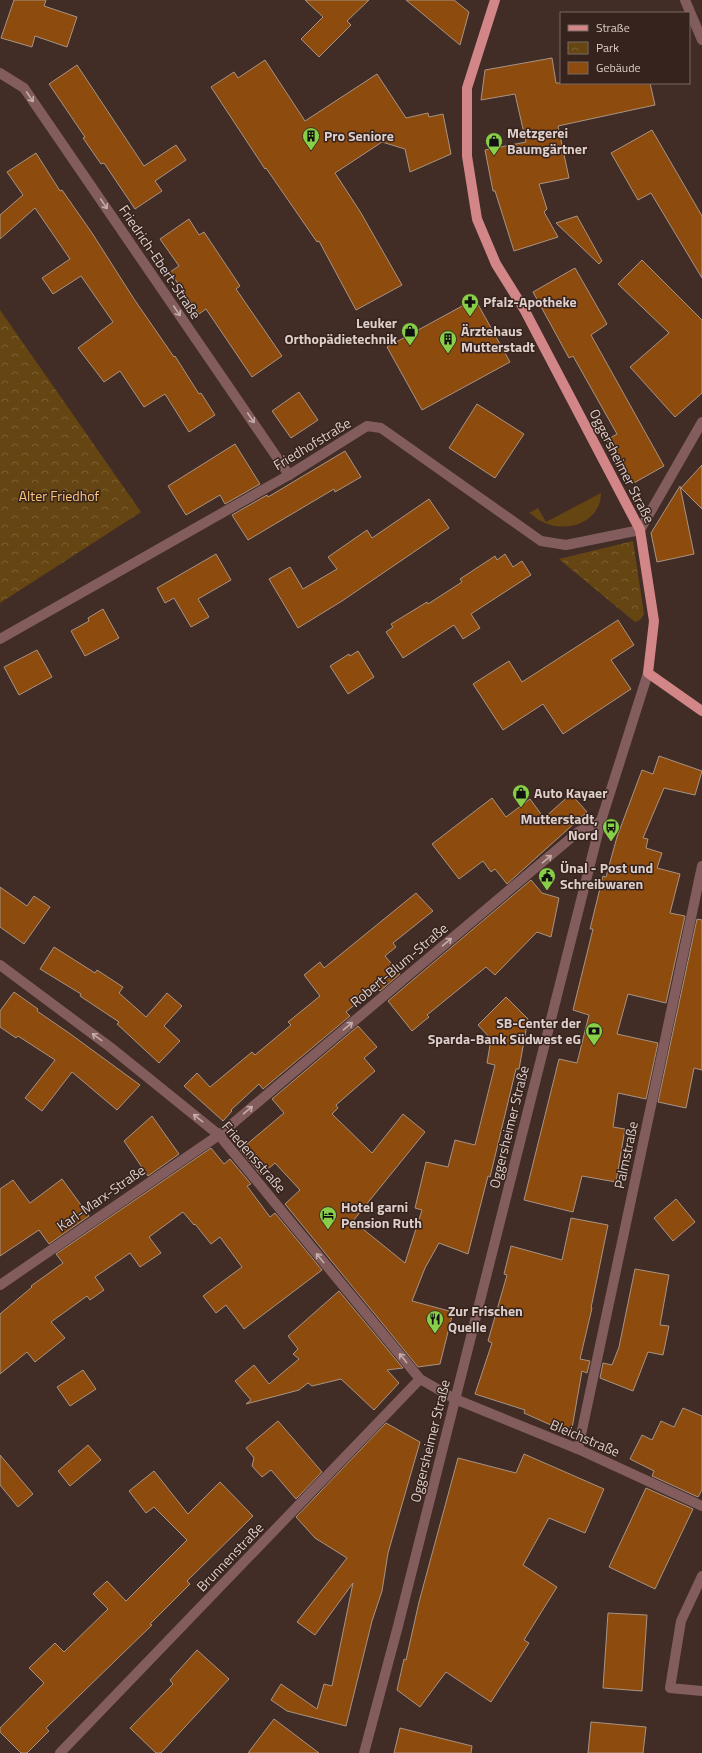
<svg xmlns="http://www.w3.org/2000/svg" width="702" height="1753" font-family="'Titillium Web',sans-serif">
  <style>
    .grass { fill: #654612 }
    .park { fill: url(#park-crowns) }
    .building { fill: #8d4c0e; stroke: #a89384 }
    .lines { fill: none; stroke-linecap: round; stroke-linejoin: round }
    .minor { stroke: #835d5d; stroke-width: 10 }
    .major { stroke: #d28687; stroke-width: 10 }
    .oneway { stroke: #c2adaa }
    .labels { text-anchor: middle; stroke-width: 3; stroke-linejoin: round; paint-order: stroke }
    .poi-label { font-size: 14px; font-weight: bold; fill: #ddcfcb; stroke: #37231d; text-anchor: start }
    .street-label { font-size: 14px; fill: #ddcfcb; stroke: #37231d }
    .park-label { font-size: 14px; fill: #fac578; stroke: #37231d }
  </style>
  <defs>
    <pattern id="park-crowns" width="20" height="18" patternUnits="userSpaceOnUse"><rect width="20" height="18" fill="#654612"/><path d="M2 6a3 3 0 1 1 6 0M12 15a3 3 0 1 1 6 0" fill="none" stroke="#7b6033"/></pattern>
  </defs>
  <rect width="100%" height="100%" fill="#412d26"/>
  <!-- grass -->
  <path class="grass" d="M601,493c0,29 -33,40 -56,30 -6,-2 -11,-7 -16,-10l9,-5 8,14z"/>
  <!-- park -->
  <g class="park">
    <polygon points="0,310 141,512 0,603"/>
    <polygon points="633,541 644,614 640,620 635,622 559,559"/>
  </g>
  <!-- building -->
  <g class="building">
    <polygon points="14,0 46,0 44,6 77,17 67,47 35,36 32,47 1,38"/>
    <polygon points="305,0 369,0 347,21 351,25 319,57 301,39 323,17"/>
    <polygon points="406,0 454,0 469,12 460,45"/>
    <polygon points="552,58 556,83 650,83 655,105 558,126 569,178 539,184 547,209 544,212 558,237 514,251 495,191 493,191 485,150 526,142 515,94 481,100 485,70"/>
    <polygon points="265,60 305,121 377,74 406,118 428,113 429,117 443,114 451,154 410,172 405,149 382,142 335,173 361,213 402,285 356,310 319,241 317,242 266,168 265,169 211,87 234,72 238,78"/>
    <polygon points="77,65 144,166 176,145 186,160 155,181 162,191 135,209 104,163 101,164 83,138 85,137 49,84"/>
    <polygon points="652,130 702,216 702,278 651,193 638,200 611,153"/>
    <polygon points="36,153 60,191 62,190 92,233 134,299 174,357 175,356 199,394 201,393 215,415 189,432 165,394 144,407 120,371 104,382 78,348 113,322 81,276 53,294 42,278 70,259 35,208 0,239 0,215 23,195 7,172"/>
    <polygon points="577,216 602,261 599,264 556,223"/>
    <polygon points="189,219 199,235 204,232 240,286 236,289 282,356 252,377 206,309 199,314 170,272 179,266 160,239"/>
    <polygon points="642,260 702,320 702,393 675,417 630,367 669,333 618,284"/>
    <polygon points="575,268 607,324 591,335 664,466 632,484 607,440 617,434 573,356 569,358 533,292"/>
    <polygon points="475,299 510,362 422,410 387,347"/>
    <polygon points="299,392 318,420 291,438 272,411"/>
    <polygon points="477,404 524,434 495,478 449,448"/>
    <polygon points="235,444 260,484 225,504 220,495 186,515 168,486"/>
    <polygon points="345,451 361,477 335,492 334,489 248,540 232,515 267,495 268,497"/>
    <polygon points="702,465 702,509 681,488"/>
    <polygon points="680,486 694,554 657,562 651,533"/>
    <polygon points="429,499 449,528 342,601 298,628 269,579 290,567 303,589 337,569 328,557 367,530 372,538"/>
    <polygon points="216,554 231,580 198,599 209,617 191,627 174,598 165,603 157,588"/>
    <polygon points="505,554 513,567 522,561 531,575 471,614 480,628 463,639 454,625 403,658 386,632 393,627 391,624 427,602 428,604 462,582 460,579 495,556 497,560"/>
    <polygon points="103,609 119,638 85,656 71,631 89,621 88,618"/>
    <polygon points="618,620 634,645 611,660 631,689 563,734 543,704 503,730 473,684 509,661 522,682"/>
    <polygon points="37,650 52,677 19,695 4,667"/>
    <polygon points="358,651 374,677 348,694 330,666 349,654 350,656"/>
    <polygon points="659,756 702,771 695,795 664,788 643,838 648,839 646,848 662,853 657,868 680,874 670,913 685,916 666,1003 628,994 617,1034 658,1043 646,1099 618,1093 613,1127 625,1129 616,1182 582,1176 573,1212 524,1200 559,1059 577,1063 589,1015 573,1010 593,929 590,929 603,876 606,877 617,837 642,770 653,774"/>
    <polygon points="571,794 587,812 507,884 495,869 491,872 483,861 459,879 432,844 492,798 506,817 530,799 544,818"/>
    <polygon points="531,880 542,893 559,898 551,937 537,932 495,975 486,967 427,1015 429,1017 412,1031 388,1001"/>
    <polygon points="0,887 27,906 34,896 50,907 24,944 0,927"/>
    <polygon points="416,893 433,911 393,943 396,947 385,956 400,974 380,991 376,987 346,1012 350,1016 263,1089 259,1084 231,1110 232,1111 223,1121 184,1086 197,1073 210,1087 252,1052 255,1055 291,1025 288,1022 320,996 304,975 320,962 324,968"/>
    <polygon points="697,919 702,920 702,1070 694,1068 686,1108 658,1102"/>
    <polygon points="54,947 95,973 97,970 123,987 119,993 146,1017 167,993 182,1006 164,1026 180,1041 159,1063 117,1024 119,1022 80,996 81,994 40,969"/>
    <polygon points="14,992 38,1009 37,1011 69,1033 140,1085 117,1110 72,1072 42,1111 25,1098 55,1060 18,1036 16,1038 0,1027 0,1011"/>
    <polygon points="506,997 528,1019 519,1069 516,1069 490,1177 488,1176 468,1254 439,1243 425,1268 412,1301 453,1312 440,1364 418,1367 285,1204 300,1190 275,1163 261,1175 240,1150 284,1113 272,1099 358,1026 377,1047 364,1058 375,1071 336,1105 338,1108 332,1114 372,1153 403,1114 425,1132 353,1221 405,1263 422,1210 415,1208 426,1162 448,1167 455,1140 475,1145 495,1065 487,1063 491,1039 478,1025"/>
    <polygon points="152,1116 179,1154 148,1176 124,1141"/>
    <polygon points="211,1148 224,1164 230,1159 251,1184 247,1186 270,1217 275,1213 322,1270 244,1329 226,1305 216,1313 203,1296 242,1267 220,1237 211,1244 195,1224 194,1225 183,1212 149,1237 161,1253 140,1267 130,1253 95,1277 104,1290 90,1300 87,1296 51,1322 65,1338 35,1362 27,1352 0,1374 0,1314 32,1287 31,1286 63,1263 56,1254"/>
    <polygon points="62,1179 89,1216 49,1244 39,1230 0,1256 0,1189 13,1180 30,1203"/>
    <polygon points="676,1199 695,1222 673,1241 654,1218"/>
    <polygon points="571,1218 608,1225 591,1308 592,1308 580,1359 590,1361 587,1373 582,1371 571,1434 524,1413 525,1410 475,1394 492,1343 488,1341 507,1275 504,1274 511,1246 562,1260"/>
    <polygon points="635,1269 669,1275 660,1325 669,1326 663,1355 648,1352 633,1391 600,1378 603,1363 612,1365 619,1347"/>
    <polygon points="339,1291 403,1368 387,1370 399,1383 374,1410 341,1379 312,1386 308,1383 299,1390 246,1404 251,1400 235,1381 254,1365 269,1384 299,1359 293,1354 298,1349 288,1336"/>
    <polygon points="83,1370 96,1389 70,1406 57,1387"/>
    <polygon points="683,1408 702,1416 702,1490 698,1497 652,1476 654,1471 630,1459 642,1435 652,1440 661,1421 674,1427"/>
    <polygon points="278,1421 322,1472 296,1499 271,1470 262,1477 252,1466 254,1458 246,1448"/>
    <polygon points="386,1423 420,1442 388,1553 382,1591 372,1621 346,1726 287,1711 271,1700 281,1684 317,1709 324,1684 332,1686 353,1583 315,1635 297,1622 347,1558 315,1538 296,1517"/>
    <polygon points="88,1445 101,1460 70,1486 58,1471"/>
    <polygon points="524,1454 604,1489 585,1533 549,1518 523,1565 557,1587 524,1640 529,1643 491,1702 446,1672 420,1707 397,1690 404,1659 406,1660 419,1602 458,1458 516,1473"/>
    <polygon points="0,1455 33,1494 18,1507 0,1485"/>
    <polygon points="154,1471 188,1514 220,1482 253,1516 187,1581 190,1584 150,1624 152,1625 46,1728 49,1731 27,1753 21,1753 0,1732 0,1728 44,1683 29,1668 55,1643 64,1652 108,1609 93,1594 107,1581 126,1601 187,1540 154,1507 146,1513 129,1491"/>
    <polygon points="646,1488 693,1509 655,1589 609,1567"/>
    <polygon points="608,1613 647,1615 642,1691 603,1688"/>
    <polygon points="197,1650 229,1679 161,1753 156,1753 130,1728 173,1684 170,1680"/>
    <polygon points="274,1719 319,1753 248,1753"/>
    <polygon points="591,1722 646,1727 643,1753 588,1753"/>
    <polygon points="400,1728 472,1746 471,1753 394,1753"/>
  </g>
  <g class="lines">
    <!-- minor -->
    <g class="minor">
      <polyline points="685,0 702,40"/>
      <polyline points="0,73 24,88 289,475"/>
      <polyline points="0,639 289,475 367,426 381,428 541,541 566,545 640,530 702,422"/>
      <polyline points="0,965 110,1047 219,1135 420,1379 455,1399 578,1449 702,1506"/>
      <polyline points="0,1285 219,1135 578,832 601,821"/>
      <polyline points="578,1449 702,866"/>
      <polyline points="702,1576 681,1621 670,1688 702,1691"/>
      <polyline points="60,1753 420,1379"/>
      <polyline points="364,1753 398,1626 601,821 648,673"/>
    </g>
    <!-- major -->
    <polyline class="major" points="495,0 467,88 467,156 477,219 496,264 524,309 640,530 654,621 648,673 702,711"/>
  </g>
  <!-- one-way arrows -->
  <defs><path id="oneway-shaft" d="M-6 0H5M1.5-3L5.5 0L1.5 3" fill="none" stroke-width="1.6" stroke-linecap="round" stroke-linejoin="round"/></defs>
  <g class="oneway">
    <use href="#oneway-shaft" transform="translate(30 97) rotate(56)"/>
    <use href="#oneway-shaft" transform="translate(104 204) rotate(56)"/>
    <use href="#oneway-shaft" transform="translate(177 311) rotate(56)"/>
    <use href="#oneway-shaft" transform="translate(251 418) rotate(56)"/>
    <use href="#oneway-shaft" transform="translate(547 859) rotate(-40)"/>
    <use href="#oneway-shaft" transform="translate(447 942) rotate(-40)"/>
    <use href="#oneway-shaft" transform="translate(348 1026) rotate(-40)"/>
    <use href="#oneway-shaft" transform="translate(97 1037) rotate(-144)"/>
    <use href="#oneway-shaft" transform="translate(248 1110) rotate(-40)"/>
    <use href="#oneway-shaft" transform="translate(198 1118) rotate(-141)"/>
    <use href="#oneway-shaft" transform="translate(320 1258) rotate(-129)"/>
    <use href="#oneway-shaft" transform="translate(403 1358) rotate(-129)"/>
  </g>
  <!-- icons -->
  <defs>
    <g id="building-pin" transform="scale(0.9)"><path d="M0 17L-7.5 6A9.5 9.5 0 1 1 7.5 6Z" fill="#88cf49" stroke="#37231d"/><path d="M-4-6H4V6H1V3H-1V6H-4ZM-2.5-4.3h1.7v1.8h-1.7ZM.8-4.3h1.7v1.8H.8ZM-2.5-1h1.7V.8h-1.7ZM.8-1h1.7V.8H.8Z" fill="#111"/></g>
    <g id="shop-pin" transform="scale(0.9)"><path d="M0 17L-7.5 6A9.5 9.5 0 1 1 7.5 6Z" fill="#88cf49" stroke="#37231d"/><path d="M-5-2.5h2.3a2.7 3.5 0 0 1 5.4 0H5L5.5 6h-11ZM-1.5-2.5h3a1.5 2.3 0 0 0-3 0Z" fill="#111"/></g>
    <g id="pharmacy-pin" transform="scale(0.9)"><path d="M0 17L-7.5 6A9.5 9.5 0 1 1 7.5 6Z" fill="#88cf49" stroke="#37231d"/><path d="M-2-6h4v4h4v4h-4v4h-4v-4h-4v-4h4Z" fill="#111"/></g>
    <g id="bus-pin" transform="scale(0.9)"><path d="M0 17L-7.5 6A9.5 9.5 0 1 1 7.5 6Z" fill="#88cf49" stroke="#37231d"/><path d="M-5-6H5V4H4V6H2V4H-2V6H-4V4H-5ZM-3.5-4V0h7V-4ZM-3.5 1.2v1.5H-2V1.2ZM2 1.2v1.5H3.5V1.2Z" fill="#111"/></g>
    <g id="civic-pin" transform="scale(0.9)"><path d="M0 17L-7.5 6A9.5 9.5 0 1 1 7.5 6Z" fill="#88cf49" stroke="#37231d"/><path d="M-.6-6.5H3V-4.5H.6V-3L4-1V1h2V6H-6V1h2V-1L-.6-3ZM-1.2 2.5V6h2.4V2.5Z" fill="#111"/></g>
    <g id="bank-pin" transform="scale(0.9)"><path d="M0 17L-7.5 6A9.5 9.5 0 1 1 7.5 6Z" fill="#88cf49" stroke="#37231d"/><path d="M-6-4H6V4H-6ZM0-2.3a2.3 2.3 0 1 0 0 4.6a2.3 2.3 0 1 0 0-4.6Z" fill="#111"/></g>
    <g id="hotel-pin" transform="scale(0.9)"><path d="M0 17L-7.5 6A9.5 9.5 0 1 1 7.5 6Z" fill="#88cf49" stroke="#37231d"/><path d="M-6-4.5h1.5V1H6V5H4.5V3h-9V5H-6ZM-4 0a1.8 1.8 0 1 1 3.6 0ZM.5 0V-2.5h3Q6-2.5 6 0Z" fill="#111"/></g>
    <g id="restaurant-pin" transform="scale(0.9)"><path d="M0 17L-7.5 6A9.5 9.5 0 1 1 7.5 6Z" fill="#88cf49" stroke="#37231d"/><path d="M-5-6h1v4h1v-4h1v4h1v-4h1v5L-1.5 .5V6h-2V.5L-5-1ZM5-6V6H3V1.5H1.5Q1.5-4 5-6Z" fill="#111"/></g>
  </defs>
  <g fill-rule="evenodd">
    <use href="#building-pin" x="311" y="136"/>
    <use href="#shop-pin" x="494" y="141"/>
    <use href="#pharmacy-pin" x="470" y="302"/>
    <use href="#shop-pin" x="410" y="331"/>
    <use href="#building-pin" x="448" y="339"/>
    <use href="#shop-pin" x="521" y="793"/>
    <use href="#bus-pin" x="611" y="827"/>
    <use href="#civic-pin" x="547" y="876"/>
    <use href="#bank-pin" x="594" y="1031"/>
    <use href="#hotel-pin" x="328" y="1215"/>
    <use href="#restaurant-pin" x="435" y="1319"/>
  </g>
  <g class="labels">
    <!-- poi labels -->
    <g class="poi-label">
      <text x="507" y="138">Metzgerei<tspan x="507" dy="16">Baumgärtner</tspan></text>
      <text x="324" y="141">Pro Seniore</text>
      <text x="483" y="307">Pfalz-Apotheke</text>
      <text x="397" y="328" text-anchor="end">Leuker<tspan x="397" dy="16">Orthopädietechnik</tspan></text>
      <text x="461" y="336">Ärztehaus<tspan x="461" dy="16">Mutterstadt</tspan></text>
      <text x="534" y="798">Auto Kayaer</text>
      <text x="598" y="824" text-anchor="end">Mutterstadt,<tspan x="598" dy="16">Nord</tspan></text>
      <text x="560" y="873">Ünal - Post und<tspan x="560" dy="16">Schreibwaren</tspan></text>
      <text x="581" y="1028" text-anchor="end">SB-Center der<tspan x="581" dy="16">Sparda-Bank Südwest eG</tspan></text>
      <text x="341" y="1212">Hotel garni<tspan x="341" dy="16">Pension Ruth</tspan></text>
      <text x="448" y="1316">Zur Frischen<tspan x="448" dy="16">Quelle</tspan></text>
    </g>
    <!-- street labels -->
    <g class="street-label">
      <text transform="translate(160 262) rotate(56)" y="5">Friedrich-Ebert-Straße</text>
      <text transform="translate(312 444) rotate(-31)" y="5">Friedhofstraße</text>
      <text transform="translate(622 466) rotate(63)" y="5">Oggersheimer Straße</text>
      <text transform="translate(399 965) rotate(-40)" y="5">Robert-Blum-Straße</text>
      <text transform="translate(509 1127) rotate(-76)" y="5">Oggersheimer Straße</text>
      <text transform="translate(626 1155) rotate(-78)" y="5">Palmstraße</text>
      <text transform="translate(254 1157) rotate(49)" y="5">Friedensstraße</text>
      <text transform="translate(101 1198) rotate(-35)" y="5">Karl-Marx-Straße</text>
      <text transform="translate(585 1438) rotate(23)" y="5">Bleichstraße</text>
      <text transform="translate(430 1441) rotate(-76)" y="5">Oggersheimer Straße</text>
      <text transform="translate(230 1557) rotate(-46)" y="5">Brunnenstraße</text>
    </g>
    <!-- park labels -->
    <g class="park-label">
      <text x="59" y="501">Alter Friedhof</text>
    </g>
  </g>
  <!-- legend -->
  <rect x="560" y="12" width="130" height="72" fill="#37231d" stroke="#796863"/>
  <rect x="568" y="25" width="20" height="6" fill="#d28687" stroke="#796863"/>
  <text x="596" y="32" font-size="12" fill="#ddcfcb">Straße</text>
  <rect x="568" y="42" width="20" height="12" fill="url(#park-crowns)" stroke="#796863"/>
  <text x="596" y="52" font-size="12" fill="#ddcfcb">Park</text>
  <rect x="568" y="62" width="20" height="12" fill="#8d4c0e" stroke="#796863"/>
  <text x="596" y="72" font-size="12" fill="#ddcfcb">Gebäude</text>
</svg>
